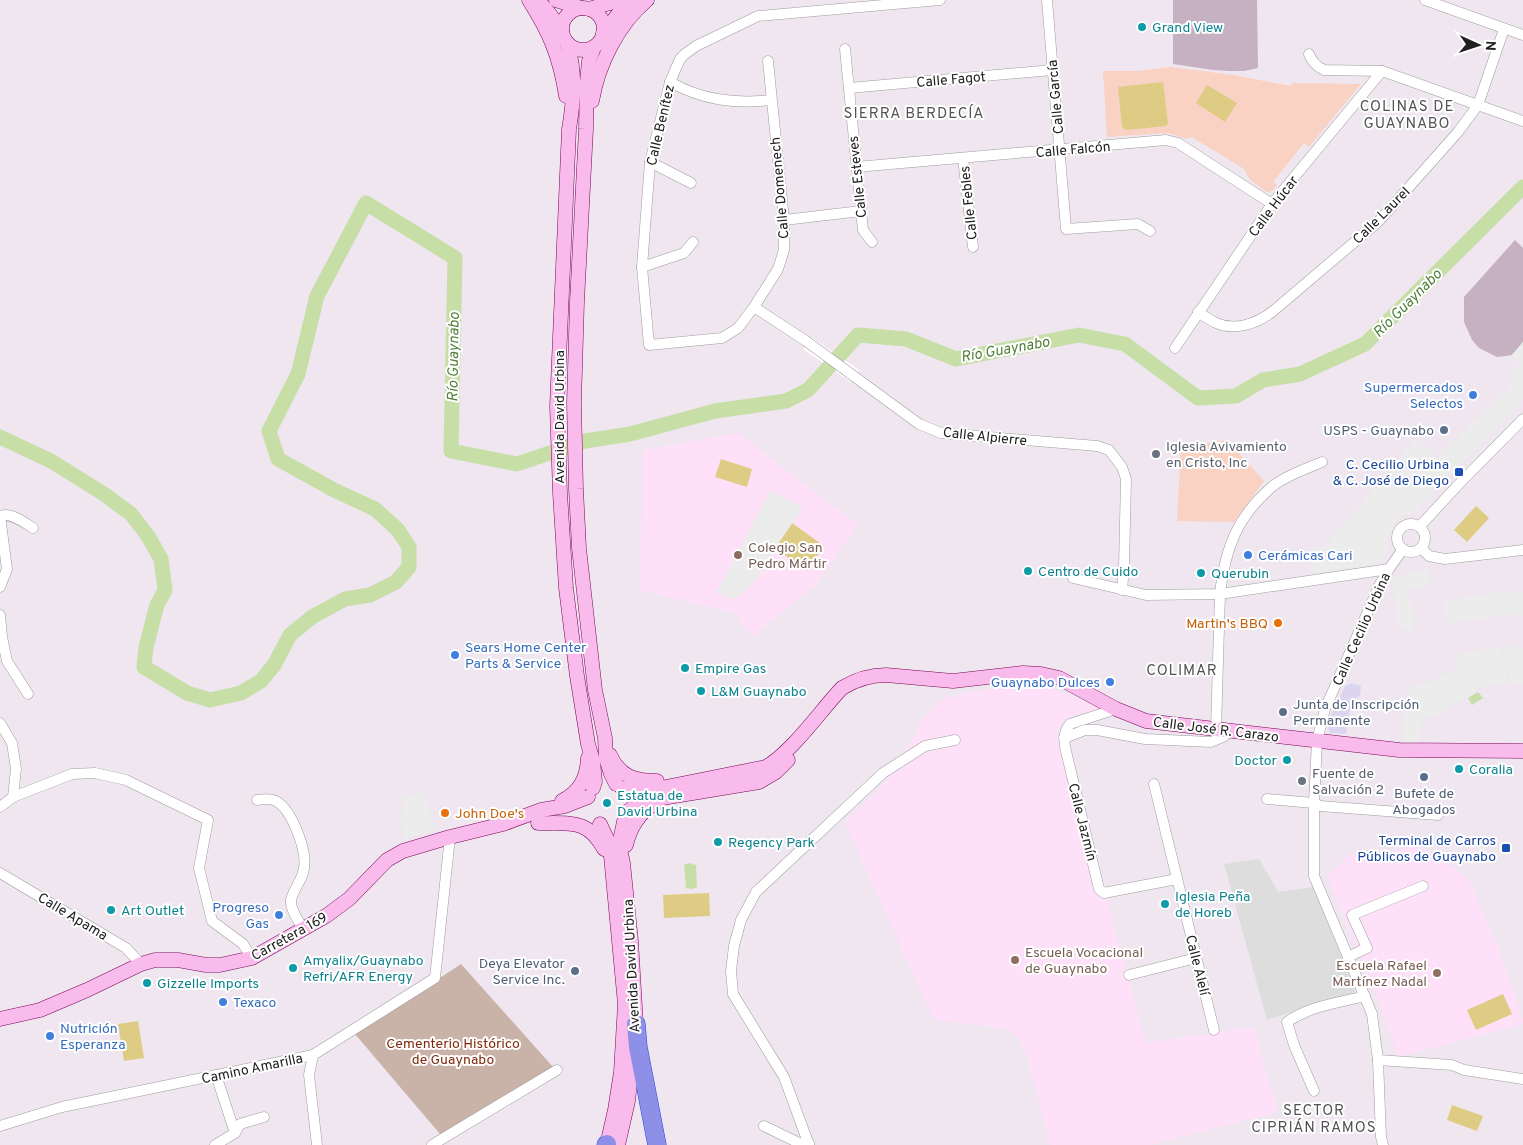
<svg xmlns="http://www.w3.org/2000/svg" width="1523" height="1145" font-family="Overpass,sans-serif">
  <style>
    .residential { fill: #ddddde }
    .commercial { fill: #dbd5f1 }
    .education { fill: #ffe0f9 }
    .construction { fill: #c5b1c1 }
    .cemetery { fill: #c9b2a7 }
    .park { fill: #f9d2c4 }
    .pitch { fill: #dfcc84 }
    .parking { fill: #ececec }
    .water { fill: #c7dea7 }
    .pier { fill: #fff }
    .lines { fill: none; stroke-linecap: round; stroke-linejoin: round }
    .river { stroke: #c7dea7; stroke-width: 15 }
    .street-casing { stroke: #9d9d9d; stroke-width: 11 }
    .secondary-casing { stroke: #780557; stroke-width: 15 }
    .highway-casing { stroke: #2644db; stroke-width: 19 }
    .street { stroke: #fff; stroke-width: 10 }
    .secondary { stroke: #f9bbeb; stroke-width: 14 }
    .highway { stroke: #8e8fe7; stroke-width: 18 }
    .culture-dot { fill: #0f9aa8; stroke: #fff; stroke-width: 2 }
    .shop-dot { fill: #3f7fe0; stroke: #fff; stroke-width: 2 }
    .service-dot { fill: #5c6f8a; stroke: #fff; stroke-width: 2 }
    .worship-dot { fill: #6b7280; stroke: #fff; stroke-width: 2 }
    .transit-dot { fill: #1a4fb4; stroke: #fff; stroke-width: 2 }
    .education-dot { fill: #8d6e63; stroke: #fff; stroke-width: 2 }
    .food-dot { fill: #e8710a; stroke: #fff; stroke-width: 2 }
    .labels { text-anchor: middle; stroke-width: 4; stroke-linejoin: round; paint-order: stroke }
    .culture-label { font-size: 14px; fill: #0d838f; stroke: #fff; text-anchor: start }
    .street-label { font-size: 14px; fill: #202020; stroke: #fff }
    .shop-label { font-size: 14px; fill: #366cbe; stroke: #fff; text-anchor: start }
    .service-label { font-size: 14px; fill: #4e5e75; stroke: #fff; text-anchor: end }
    .worship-label { font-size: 14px; fill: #5b616d; stroke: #fff; text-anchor: start }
    .transit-label { font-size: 14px; fill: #164399; stroke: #fff; text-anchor: end }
    .education-label { font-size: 14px; fill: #785e54; stroke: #fff; text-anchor: start }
    .food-label { font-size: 14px; fill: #c56008; stroke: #fff; text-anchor: end }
    .park-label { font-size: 14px; fill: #7f2a0c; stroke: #fff }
    .neighbourhood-label { font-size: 15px; letter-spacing: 1px; fill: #535353; stroke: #fff }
    .water-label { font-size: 15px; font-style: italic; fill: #51803a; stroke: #fff }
  </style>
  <rect width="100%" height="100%" fill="#efe6f0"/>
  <!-- residential -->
  <polygon class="residential" points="1259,859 1278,892 1314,887 1355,992 1267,1020 1224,864"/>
  <!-- commercial -->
  <polygon class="commercial" points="1352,683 1361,686 1360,696 1354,699 1349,715 1346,734 1330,733 1328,729 1331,715 1345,686"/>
  <!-- education -->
  <g class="education">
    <polygon points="738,433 858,525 815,585 752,637 735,613 640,590 643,450"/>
    <polygon points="1024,684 1043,684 1088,703 1100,710 1099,712 1078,714 1064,719 1061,724 1057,733 1058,739 1094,886 1097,894 1107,900 1146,1043 1253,1027 1278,1112 1149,1145 1050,1145 1026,1052 1019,1039 1012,1032 1004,1028 934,1020 845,823 886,782 905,753 924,717 945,698 988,689"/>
    <polygon points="1411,845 1430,851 1468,878 1497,945 1523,1020 1523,1024 1398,1057 1379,1001 1327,876 1352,853 1386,853"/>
  </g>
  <!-- construction -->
  <g class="construction">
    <polygon points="1173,0 1257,0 1258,68 1244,71 1229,71 1213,70 1173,64"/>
    <polygon points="1515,240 1523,248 1523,342 1512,355 1497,357 1479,348 1472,340 1464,322 1464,297"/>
  </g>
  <!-- cemetery -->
  <polygon class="cemetery" points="461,964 553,1067 440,1134 355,1034"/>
  <!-- park -->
  <g class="park">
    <polygon points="1171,67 1233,75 1291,86 1292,83 1361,84 1309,147 1304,143 1273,182 1277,185 1272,191 1267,192 1250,180 1244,169 1192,137 1186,139 1168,133 1107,137 1103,71 1137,71"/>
    <polygon points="1227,440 1264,481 1234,522 1177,521 1181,447"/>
  </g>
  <!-- pitch -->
  <g class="pitch">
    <polygon points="1163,82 1168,123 1166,126 1126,130 1122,127 1118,87"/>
    <polygon points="1207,85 1237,103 1225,122 1196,103"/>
    <polygon points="721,459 752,469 747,487 715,477"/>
    <polygon points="1476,506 1489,518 1467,542 1454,530"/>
    <polygon points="792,523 824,546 807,571 775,548"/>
    <polygon points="709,893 710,916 664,918 663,895"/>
    <polygon points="1503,994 1512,1014 1476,1030 1467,1010"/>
    <polygon points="138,1021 144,1058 124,1061 118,1024"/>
    <polygon points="1452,1105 1483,1116 1477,1131 1447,1120"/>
  </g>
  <!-- parking -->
  <g class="parking">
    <polygon points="1523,342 1523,400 1416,511 1403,516 1394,523 1388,535 1388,549 1384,558 1376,564 1311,573 1310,564 1306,561 1311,547 1325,547 1416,438 1437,458 1515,382 1508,375 1520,363 1512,355"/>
    <polygon points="771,490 803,508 775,548 759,577 744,592 737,597 732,599 716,593"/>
    <polygon points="1428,570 1430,585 1408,589 1414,623 1410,631 1397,624 1398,612 1391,578"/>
    <polygon points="1506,591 1523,593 1523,615 1509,614 1447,624 1443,602"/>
    <polygon points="1500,646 1504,658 1506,646 1523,647 1523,683 1510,683 1510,670 1507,669 1507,684 1478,688 1459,675 1455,658 1458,657 1459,654"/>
    <polygon points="1453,670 1476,690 1472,694 1442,712 1423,720 1417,744 1402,742 1407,701 1406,689 1427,683"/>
    <polygon points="423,792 435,829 404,839 400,816 404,808 402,796"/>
  </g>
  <!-- water -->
  <g class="water">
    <polygon points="1478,692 1483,698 1472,705 1468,698"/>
    <polygon points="689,863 696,865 697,887 692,889 686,888 684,865"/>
  </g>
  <!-- pier -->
  <polygon class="pier" points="811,337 859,370 851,382 803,349"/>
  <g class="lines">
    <!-- river -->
    <polyline class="river" points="0,437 51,461 104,494 131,514 148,536 161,559 165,590 157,605 146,647 144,667 187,693 210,700 241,693 261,681 274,665 290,635 312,617 345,599 370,595 396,582 409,567 409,547 398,530 375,509 334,490 278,459 269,431 298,374 317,296 366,203 455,258 451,451 517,464 585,441 630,434 715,411 786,401 808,390 858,335 906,339 956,359 1079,335 1125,344 1198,398 1236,396 1263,380 1300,374 1365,344 1523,187"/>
    <!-- street casing -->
    <g class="street-casing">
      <g id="street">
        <polyline points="1047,0 1066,229 1138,224 1150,231"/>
        <polyline points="1425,0 1523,35"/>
        <polyline points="845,49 863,230 872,242"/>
        <path d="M1309,54c3,8 7,12 15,16l58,1 141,50"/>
        <polyline points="768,61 784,220 784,250 778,269 754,307 738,328 722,338 649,345 642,267 650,162 670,82 680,59 685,54 696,46 758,16 940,0"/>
        <path d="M670,82c32,18 64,22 101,18"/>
        <polyline points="849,88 1053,70"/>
        <polyline points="963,158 973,247"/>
        <polyline points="650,162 691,183"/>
        <polyline points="856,167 1166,140 1178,143 1272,204"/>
        <polyline points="784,220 861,211"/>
        <polyline points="642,267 684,253 693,242"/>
        <polyline points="754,307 806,341 919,424 941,433 1097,446 1109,450 1122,467 1126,479 1124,567 1122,590"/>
        <path d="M1198,312c6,4 12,8 18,11 19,8 40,1 56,-11l106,-90 80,-90 20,-27 26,-76"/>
        <polyline points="1175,348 1272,204 1382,71"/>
        <circle cx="1411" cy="538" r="14"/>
        <polyline points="1420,526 1458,485 1523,419"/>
        <polyline points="1421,548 1429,556 1445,559 1523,550"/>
        <polyline points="1073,578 1146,595 1220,594 1389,569"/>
        <path d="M0,587l7,-18 -7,-53c10,-4 24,6 33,12"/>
        <polyline points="0,615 2,637 7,661 28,694"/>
        <path d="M1116,709l-46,15c-6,7 -6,14 -5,23l34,142 5,4 5,-1 68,-13"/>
        <polyline points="0,723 12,743 16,769 13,797"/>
        <path d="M1216,729l4,-135c5,-45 17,-78 53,-108 14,-11 33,-17 49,-24"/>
        <polyline points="1064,738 1085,730 1097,730 1145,739 1211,742 1223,737 1230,731"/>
        <polyline points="1154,784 1214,1030"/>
        <polyline points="1267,799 1314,803 1320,806 1438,815"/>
        <path d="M257,800c6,-1 13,-2 19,1 16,9 31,49 28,67 -1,12 -11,21 -13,32 -1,10 8,21 12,29"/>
        <polyline points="0,807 13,797 72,774 95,773 126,780 208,820 199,868 212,921 243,944 252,958"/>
        <polyline points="0,873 126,948 141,964"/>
        <polyline points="1348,957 1367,948 1352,915 1423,886"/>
        <polyline points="1129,975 1196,958"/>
        <polyline points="313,1055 309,1075 317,1145"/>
        <polyline points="1378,1060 1452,1065 1464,1070 1523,1079"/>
        <polyline points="216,1075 235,1133"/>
        <path d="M1314,1091l-20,-46 -7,-23c23,-16 51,-19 78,-26"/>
        <polyline points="0,1126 62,1107 313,1055 435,978 450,837"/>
        <polyline points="764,1126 799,1143 809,1143"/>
        <polyline points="215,1145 235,1133 240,1124 264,1117"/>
        <polyline points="432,1145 557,1070"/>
        <polyline points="809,1145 784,1077 733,994 731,971 734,946 741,920 756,892 883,773 925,746 955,740"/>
        <polyline points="1383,1145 1381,1137 1378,1060 1372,1014 1314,876 1314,803 1317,741 1325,709 1380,584 1389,569 1403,549"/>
      </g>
    </g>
    <!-- secondary casing -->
    <g class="secondary-casing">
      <g id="secondary">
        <path d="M529,0c21,33 31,57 37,96"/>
        <path d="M537,0c11,9 17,20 25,32"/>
        <polyline points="556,0 581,8"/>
        <circle cx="583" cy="29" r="21"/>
        <polyline points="589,9 620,0"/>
        <polyline points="603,33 619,13 635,0"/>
        <path d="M567,43c9,29 7,57 2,86l-12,277 3,87 6,95 11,88 11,68 5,17 2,21 -2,6"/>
        <polyline points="594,47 589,61 587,82 586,129 577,302 574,403 576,489 579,548 595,690 605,738 606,758 611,774 616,784"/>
        <path d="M592,101c6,-36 26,-77 55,-101"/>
        <path d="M610,755c10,22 25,26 47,26"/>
        <path d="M622,788l10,2 29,-2 105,-21c27,-16 54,-56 76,-79 13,-8 29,-13 44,-13l67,6 70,-8 18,1 18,4 57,31 30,12 253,29 124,1"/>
        <path d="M562,801c18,-9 25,-23 26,-43"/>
        <polyline points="628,811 635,806 656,799 759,782 776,772 788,760"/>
        <path d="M538,823c32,1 49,-5 66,26"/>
        <polyline points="600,824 608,841 611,856 625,1004 621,1072 615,1110 607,1145"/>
        <path d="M626,845c4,-17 14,-34 30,-42"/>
        <polyline points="0,1019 40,1010 87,990 141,964 155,960 178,960 206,965 220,965 252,958 326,916 349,899 387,860 403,851 450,837 503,824 541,810 565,806 588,797"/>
        <polyline points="618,1145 628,1101 636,1024 631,941 623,863 619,845 625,817"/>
      </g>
    </g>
    <!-- highway casing -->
    <g class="highway-casing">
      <g id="highway">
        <polyline points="636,1024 638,1047 657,1145"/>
        <polyline points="606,1145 607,1144"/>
      </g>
    </g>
    <!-- street -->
    <use href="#street" class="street"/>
    <!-- secondary -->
    <use href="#secondary" class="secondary"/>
    <!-- highway -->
    <use href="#highway" class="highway"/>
  </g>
  <!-- markers -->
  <g class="culture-dot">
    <circle cx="1142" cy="27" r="5"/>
    <circle cx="1028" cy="571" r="5"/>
    <circle cx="1201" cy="573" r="5"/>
    <circle cx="685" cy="668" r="5"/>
    <circle cx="701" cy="691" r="5"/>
    <circle cx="1287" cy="760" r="5"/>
    <circle cx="1459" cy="769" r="5"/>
    <circle cx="607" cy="803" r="5"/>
    <circle cx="718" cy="842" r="5"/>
    <circle cx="1165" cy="904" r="5"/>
    <circle cx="111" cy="910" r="5"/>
    <circle cx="293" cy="968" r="5"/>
    <circle cx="147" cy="983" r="5"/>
  </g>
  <g class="shop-dot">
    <circle cx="1473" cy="395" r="5"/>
    <circle cx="1248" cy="555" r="5"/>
    <circle cx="455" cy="655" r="5"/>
    <circle cx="1110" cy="682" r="5"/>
    <circle cx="279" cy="915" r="5"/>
    <circle cx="223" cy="1002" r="5"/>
    <circle cx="50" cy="1036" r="5"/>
  </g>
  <g class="service-dot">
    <circle cx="1444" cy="430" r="5"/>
    <circle cx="1283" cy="712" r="5"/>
    <circle cx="1424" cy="777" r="5"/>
    <circle cx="575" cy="971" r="5"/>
  </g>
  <g class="worship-dot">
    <circle cx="1156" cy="454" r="5"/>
    <circle cx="1302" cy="781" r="5"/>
  </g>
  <g class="transit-dot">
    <rect x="1454" y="467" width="10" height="10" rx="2.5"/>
    <rect x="1501" y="843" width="10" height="10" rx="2.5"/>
  </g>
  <g class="education-dot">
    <circle cx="738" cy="555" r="5"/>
    <circle cx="1015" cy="960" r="5"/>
    <circle cx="1437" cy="973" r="5"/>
  </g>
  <g class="food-dot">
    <circle cx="1278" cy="623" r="5"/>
    <circle cx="445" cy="813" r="5"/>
  </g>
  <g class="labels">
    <!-- culture labels -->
    <g class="culture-label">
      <text x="1152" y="32">Grand View</text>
      <text x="1038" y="576">Centro de Cuido</text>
      <text x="1211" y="578">Querubin</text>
      <text x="695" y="673">Empire Gas</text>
      <text x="711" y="696">L&amp;M Guaynabo</text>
      <text x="1277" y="765" text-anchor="end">Doctor</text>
      <text x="1469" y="774">Coralia</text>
      <text x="617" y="800">Estatua de<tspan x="617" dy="16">David Urbina</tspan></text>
      <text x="728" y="847">Regency Park</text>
      <text x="1175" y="901">Iglesia Peña<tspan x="1175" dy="16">de Horeb</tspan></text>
      <text x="121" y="915">Art Outlet</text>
      <text x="303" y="965">Amyalix/Guaynabo<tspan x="303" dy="16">Refri/AFR Energy</tspan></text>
      <text x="157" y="988">Gizzelle Imports</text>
    </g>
    <!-- street labels -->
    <g class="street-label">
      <text transform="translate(951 79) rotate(-5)" y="5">Calle Fagot</text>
      <text transform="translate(1055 97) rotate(-95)" y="5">Calle García</text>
      <text transform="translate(660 125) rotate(-77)" y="5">Calle Benítez</text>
      <text transform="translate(1073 149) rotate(-5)" y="5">Calle Falcón</text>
      <text transform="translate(857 177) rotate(-96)" y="5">Calle Esteves</text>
      <text transform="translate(779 188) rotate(-95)" y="5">Calle Domenech</text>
      <text transform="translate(968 203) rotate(-96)" y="5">Calle Febles</text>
      <text transform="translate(1273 206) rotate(-53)" y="5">Calle Húcar</text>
      <text transform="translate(1381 215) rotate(-45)" y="5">Calle Laurel</text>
      <text transform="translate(559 417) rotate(-90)" y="5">Avenida David Urbina</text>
      <text transform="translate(985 436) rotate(6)" y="5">Calle Alpierre</text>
      <text transform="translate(1361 629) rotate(-66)" y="5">Calle Cecilio Urbina</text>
      <text transform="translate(1216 729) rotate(7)" y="5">Calle José R. Carazo</text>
      <text transform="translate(1083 822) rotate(76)" y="5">Calle Jazmín</text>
      <text transform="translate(73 916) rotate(31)" y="5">Calle Apama</text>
      <text transform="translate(289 936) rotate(-29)" y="5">Carretera 169</text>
      <text transform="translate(1198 965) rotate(76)" y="5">Calle Alelí</text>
      <text transform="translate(631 966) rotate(-93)" y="5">Avenida David Urbina</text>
      <text transform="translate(252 1068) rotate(-12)" y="5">Camino Amarilla</text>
    </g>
    <!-- shop labels -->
    <g class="shop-label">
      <text x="1463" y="392" text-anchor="end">Supermercados<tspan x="1463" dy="16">Selectos</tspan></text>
      <text x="1258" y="560">Cerámicas Cari</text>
      <text x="465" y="652">Sears Home Center<tspan x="465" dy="16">Parts &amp; Service</tspan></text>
      <text x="1100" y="687" text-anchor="end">Guaynabo Dulces</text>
      <text x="269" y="912" text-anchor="end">Progreso<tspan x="269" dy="16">Gas</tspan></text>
      <text x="233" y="1007">Texaco</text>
      <text x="60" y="1033">Nutrición<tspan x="60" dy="16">Esperanza</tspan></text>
    </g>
    <!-- service labels -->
    <g class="service-label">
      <text x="1434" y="435">USPS - Guaynabo</text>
      <text x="1293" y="709" text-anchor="start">Junta de Inscripción<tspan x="1293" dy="16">Permanente</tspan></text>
      <text x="1424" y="798" text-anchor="middle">Bufete de<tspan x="1424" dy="16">Abogados</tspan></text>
      <text x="565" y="968">Deya Elevator<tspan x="565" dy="16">Service Inc.</tspan></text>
    </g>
    <!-- worship labels -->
    <g class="worship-label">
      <text x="1166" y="451">Iglesia Avivamiento<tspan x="1166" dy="16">en Cristo, Inc</tspan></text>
      <text x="1312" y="778">Fuente de<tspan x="1312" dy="16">Salvación 2</tspan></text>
    </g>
    <!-- transit labels -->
    <g class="transit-label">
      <text x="1449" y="469">C. Cecilio Urbina<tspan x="1449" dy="16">&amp; C. José de Diego</tspan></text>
      <text x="1496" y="845">Terminal de Carros<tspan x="1496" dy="16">Públicos de Guaynabo</tspan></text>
    </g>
    <!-- education labels -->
    <g class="education-label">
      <text x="748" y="552">Colegio San<tspan x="748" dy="16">Pedro Mártir</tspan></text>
      <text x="1025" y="957">Escuela Vocacional<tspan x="1025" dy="16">de Guaynabo</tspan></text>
      <text x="1427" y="970" text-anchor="end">Escuela Rafael<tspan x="1427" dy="16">Martínez Nadal</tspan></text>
    </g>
    <!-- food labels -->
    <g class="food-label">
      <text x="1268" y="628">Martin's BBQ</text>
      <text x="455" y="818" text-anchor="start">John Doe's</text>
    </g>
    <!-- park labels -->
    <g class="park-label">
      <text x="453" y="1048">Cementerio Histórico<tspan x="453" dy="16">de Guaynabo</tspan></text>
    </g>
    <!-- neighbourhood labels -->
    <g class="neighbourhood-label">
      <text x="1407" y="111">COLINAS DE<tspan x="1407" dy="17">GUAYNABO</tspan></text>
      <text x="914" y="118">SIERRA BERDECÍA</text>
      <text x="1182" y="675">COLIMAR</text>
      <text x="1314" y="1115">SECTOR<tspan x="1314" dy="17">CIPRIÁN RAMOS</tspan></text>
    </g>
    <!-- water labels -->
    <g class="water-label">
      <text transform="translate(1407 303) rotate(-45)" y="5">Río Guaynabo</text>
      <text transform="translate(1005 349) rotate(-10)" y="5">Río Guaynabo</text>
      <text transform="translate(453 357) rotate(-89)" y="5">Río Guaynabo</text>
    </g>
  </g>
  <!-- north arrow -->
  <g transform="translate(1478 45) rotate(93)" stroke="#ffffff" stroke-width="4" paint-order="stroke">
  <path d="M0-4L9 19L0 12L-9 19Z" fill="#202020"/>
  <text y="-8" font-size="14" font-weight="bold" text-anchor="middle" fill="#202020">N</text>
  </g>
</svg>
